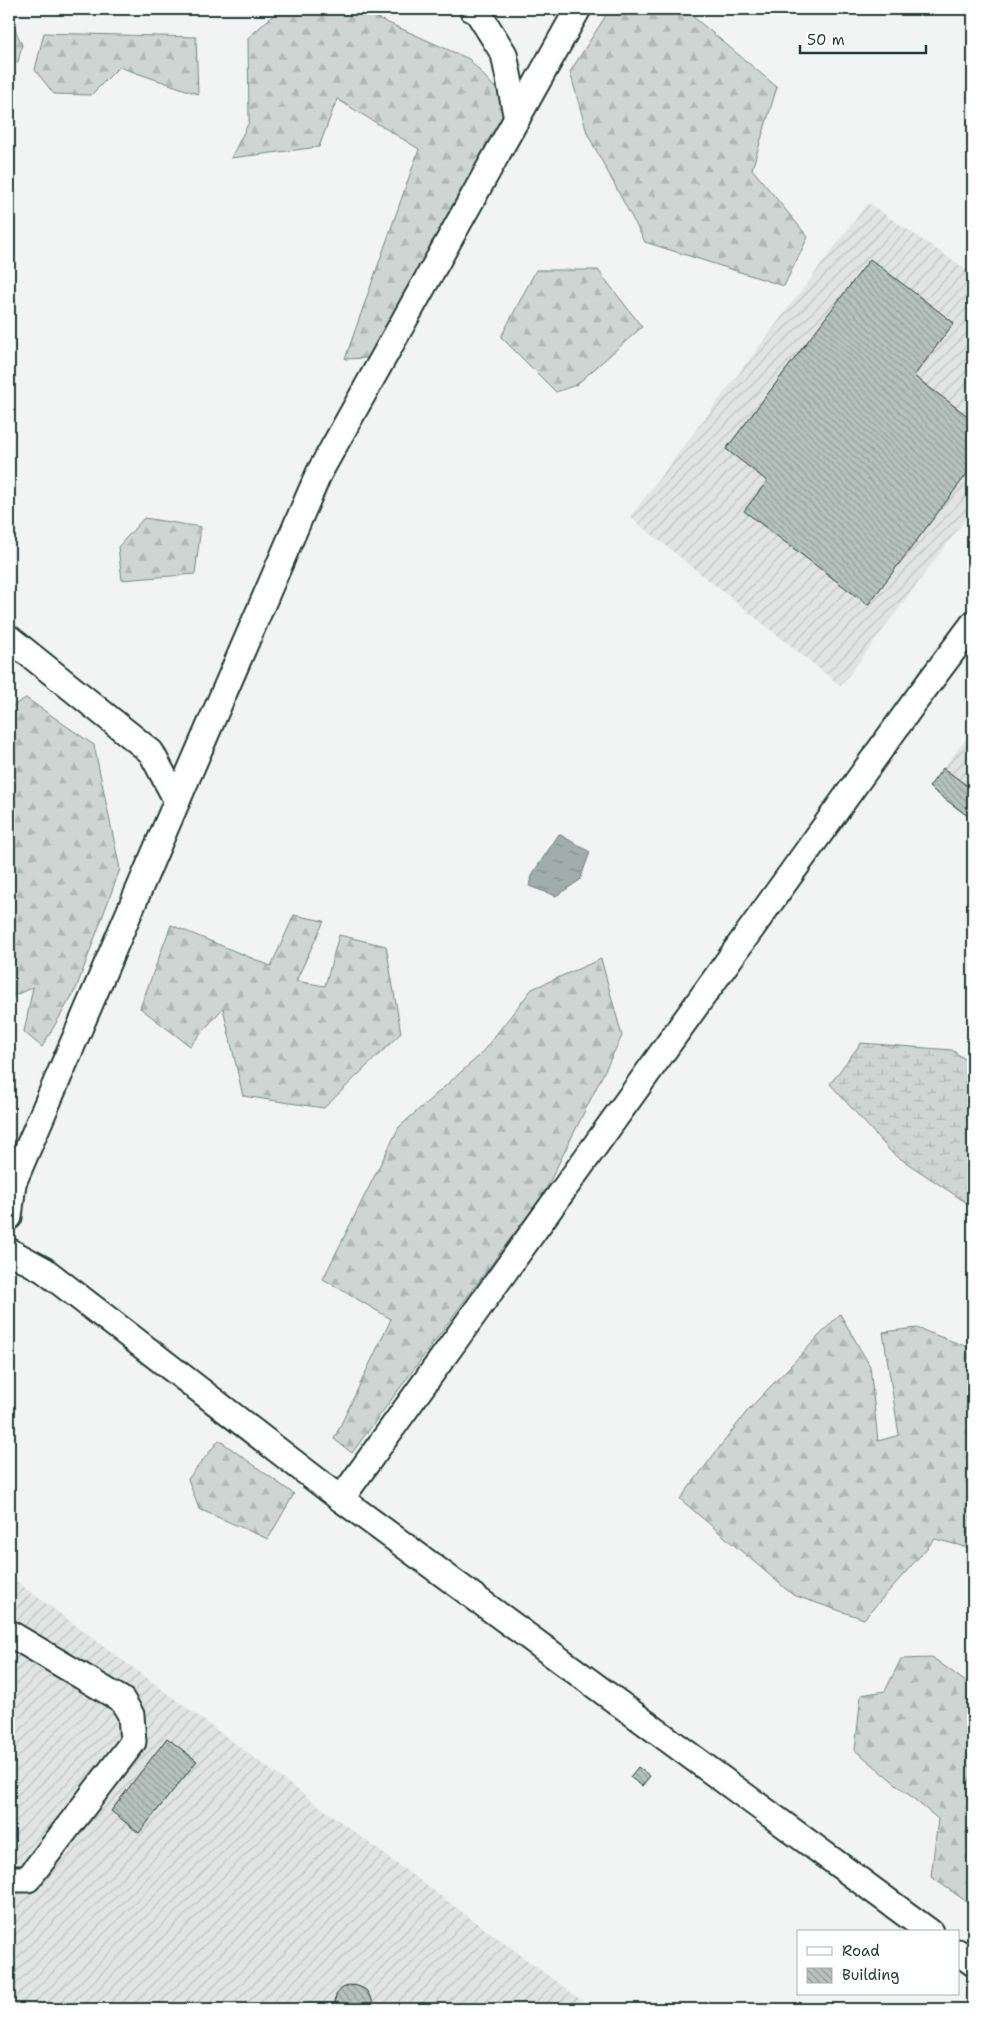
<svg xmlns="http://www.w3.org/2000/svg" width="982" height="2018" font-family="'Shantell Sans',sans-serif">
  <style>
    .industrial { fill: url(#industrial-furrows) }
    .forest { fill: url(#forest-firs); stroke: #768984 }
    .wetland { fill: url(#wetland-marsh); stroke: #768984 }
    .water { fill: url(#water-ripples); stroke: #6d807b }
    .building { fill: url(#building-back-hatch); stroke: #1f3d34 }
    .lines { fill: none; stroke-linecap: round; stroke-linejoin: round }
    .minor-casing { stroke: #1f3d34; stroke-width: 29 }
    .minor { stroke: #fff; stroke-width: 25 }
  </style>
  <defs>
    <pattern id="industrial-furrows" width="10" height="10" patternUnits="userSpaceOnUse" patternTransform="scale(1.25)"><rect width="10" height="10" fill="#e0e4e3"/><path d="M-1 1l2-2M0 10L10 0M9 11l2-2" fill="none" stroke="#c0c4c3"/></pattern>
    <pattern id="forest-firs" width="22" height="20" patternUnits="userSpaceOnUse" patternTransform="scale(1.25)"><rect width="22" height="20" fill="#ced5d3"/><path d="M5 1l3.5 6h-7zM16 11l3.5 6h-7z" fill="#b0b8b6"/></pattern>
    <pattern id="wetland-marsh" width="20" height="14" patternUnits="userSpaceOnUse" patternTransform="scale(1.25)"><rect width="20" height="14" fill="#ced5d3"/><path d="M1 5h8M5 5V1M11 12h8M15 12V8" fill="none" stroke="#b0b8b6"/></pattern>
    <pattern id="water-ripples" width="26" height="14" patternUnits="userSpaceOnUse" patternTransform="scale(1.25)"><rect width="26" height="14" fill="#a1adaa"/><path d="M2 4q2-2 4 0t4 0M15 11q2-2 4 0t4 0" fill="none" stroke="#838e8b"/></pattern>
    <pattern id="building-back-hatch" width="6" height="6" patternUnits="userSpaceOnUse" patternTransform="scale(1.25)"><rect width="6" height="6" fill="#b7c1bd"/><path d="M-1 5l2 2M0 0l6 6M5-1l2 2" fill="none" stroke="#949e9a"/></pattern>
  </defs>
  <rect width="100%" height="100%" fill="#f2f3f3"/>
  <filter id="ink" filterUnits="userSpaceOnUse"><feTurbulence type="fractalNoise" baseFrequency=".02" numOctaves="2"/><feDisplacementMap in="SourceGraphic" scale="10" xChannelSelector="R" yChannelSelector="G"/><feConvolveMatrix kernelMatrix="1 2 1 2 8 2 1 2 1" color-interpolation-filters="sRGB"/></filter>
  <g filter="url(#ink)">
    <!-- industrial -->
    <g class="industrial">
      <polygon points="868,203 973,274 973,509 841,686 630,517"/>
      <polygon points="973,730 973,820 929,787"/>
      <polygon points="9,1576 593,2009 9,2009"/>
    </g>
    <!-- forest -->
    <g class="forest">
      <polygon points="280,9 357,9 469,59 513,108 389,357 345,359 419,149 337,99 319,147 231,158 249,122 248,38"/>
      <polygon points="610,9 684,9 777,87 752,169 808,237 784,286 645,242 587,133 570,72"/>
      <polygon points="9,24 13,25 22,45 18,62 9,63"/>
      <polygon points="44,33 196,37 198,94 119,67 91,95 54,94 35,70"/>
      <polygon points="536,270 598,270 642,327 576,385 556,392 501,337"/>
      <polygon points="144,518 201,527 195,574 122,580 118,547"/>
      <polygon points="26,698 94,745 120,869 76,989 42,1047 24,1032 33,987 9,998 9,708"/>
      <polygon points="294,915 324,921 296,981 325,986 339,935 386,946 401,1033 324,1108 243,1096 223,1008 190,1046 140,1008 171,925 271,966"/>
      <polygon points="601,959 622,1036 544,1193 352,1453 334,1439 391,1319 323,1279 399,1127 479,1056 532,989"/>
      <polygon points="840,1314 870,1366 878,1441 899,1435 883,1332 917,1328 973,1349 973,1549 935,1539 864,1619 793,1595 680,1499 748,1410"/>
      <polygon points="219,1440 294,1494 268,1539 199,1509 188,1479"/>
      <polygon points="933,1658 973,1687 973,1906 931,1877 938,1819 855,1750 861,1695 885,1691 901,1659"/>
    </g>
    <!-- wetland -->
    <polygon class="wetland" points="861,1043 952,1050 973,1065 973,1207 892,1153 830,1084"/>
    <!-- water -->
    <polygon class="water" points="559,834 590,852 580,880 556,896 529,886 533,873"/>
    <!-- building -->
    <g class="building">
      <polygon points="870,259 954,323 914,376 973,420 973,466 868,605 744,511 767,481 726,449"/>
      <polygon points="943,768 973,790 973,820 929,787"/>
      <polygon points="167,1738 197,1761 139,1833 111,1811"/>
      <polygon points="638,1767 650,1776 642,1786 630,1777"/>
      <polygon points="349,1985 358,1986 366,1990 372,2000 373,2009 334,2009 336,1995 341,1989"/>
    </g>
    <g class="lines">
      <!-- minor casing -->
      <g class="minor-casing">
        <g id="minor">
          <polyline points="472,9 477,11 504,54 517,119"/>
          <polyline points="9,638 151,752 177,801 13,1183 9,1217"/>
          <polyline points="177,801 319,473 578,9"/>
          <polyline points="9,1251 44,1270 341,1499 930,1932"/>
          <polyline points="341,1499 913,704 973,624"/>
          <polyline points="9,1633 122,1700 131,1715 133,1742 28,1879 9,1879"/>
          <polyline points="958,1952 973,1963"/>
        </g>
      </g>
      <!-- minor -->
      <use href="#minor" class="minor"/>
    </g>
  </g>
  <!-- margin -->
  <rect width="982" height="2018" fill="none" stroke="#fff" stroke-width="30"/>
  <rect x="15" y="15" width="952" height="1988" fill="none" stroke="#1f3d34" stroke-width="2" filter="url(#ink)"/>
  <!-- legend -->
  <rect x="797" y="1930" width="162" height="65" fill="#ffffff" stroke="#a5b1ae"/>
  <rect x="807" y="1947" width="25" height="8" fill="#ffffff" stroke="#a5b1ae"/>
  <text x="842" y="1956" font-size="15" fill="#1f3d34">Road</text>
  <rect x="807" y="1968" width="25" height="15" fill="url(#building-back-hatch)" stroke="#a5b1ae"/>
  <text x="842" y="1980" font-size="15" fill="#1f3d34">Building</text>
  <!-- scale -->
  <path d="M800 45v8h126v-8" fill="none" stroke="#1f3d34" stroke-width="2.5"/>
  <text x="807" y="45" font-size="15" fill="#1f3d34" stroke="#ffffff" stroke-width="4" paint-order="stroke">50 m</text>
</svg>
